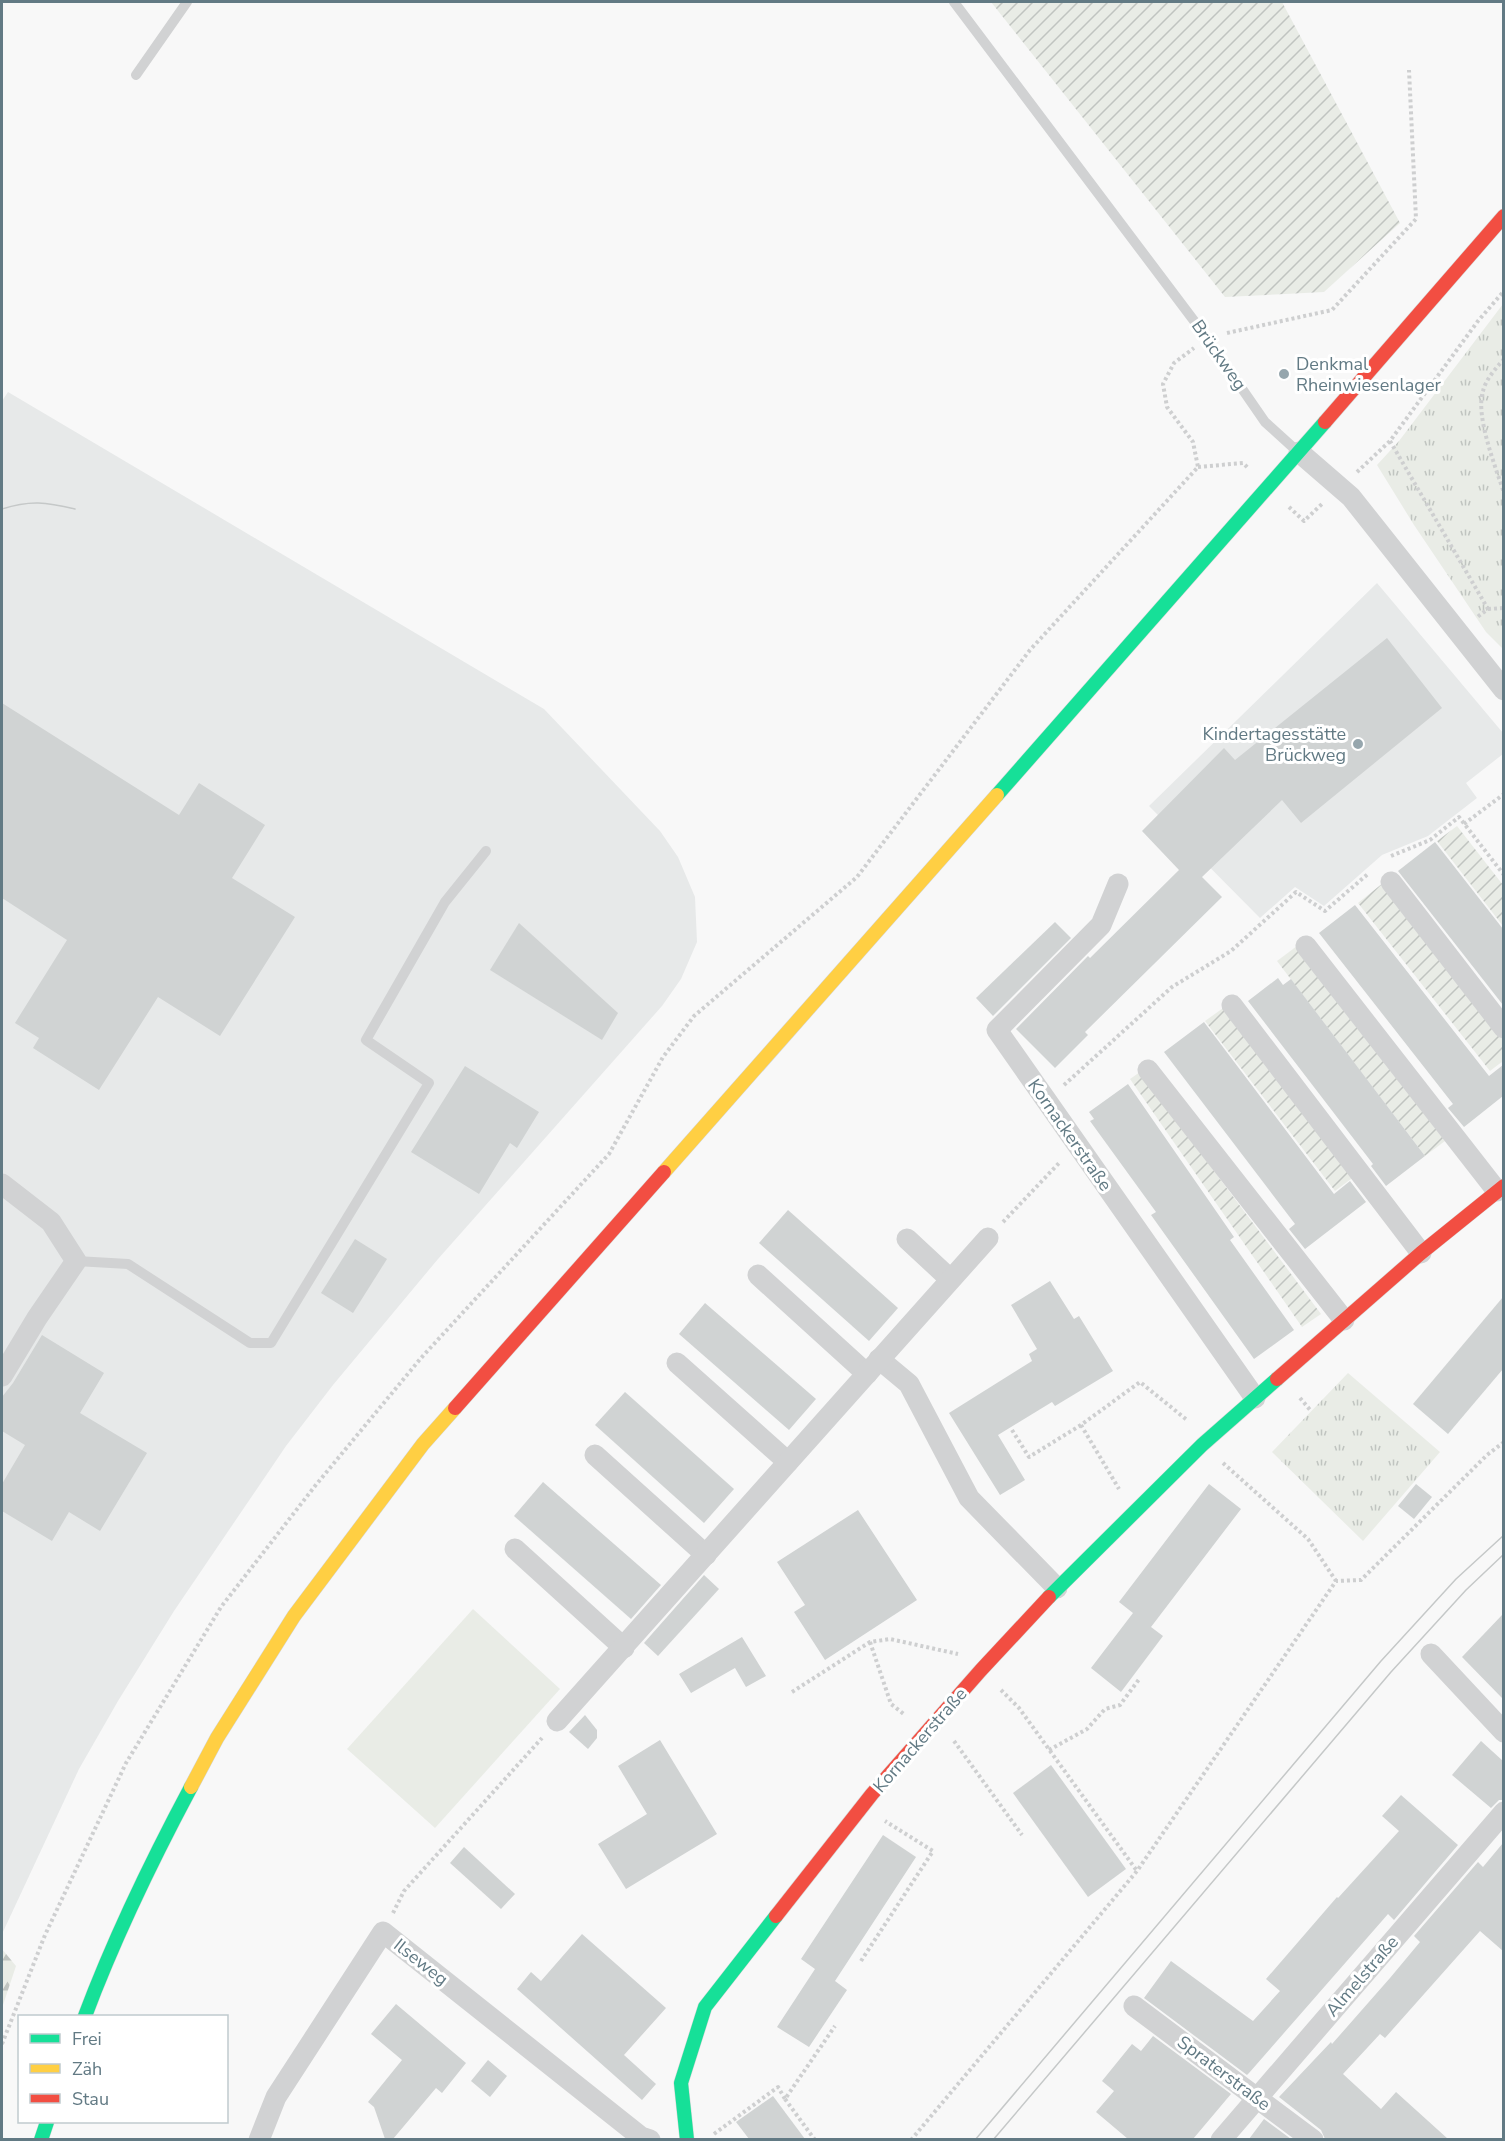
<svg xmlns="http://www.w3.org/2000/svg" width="1505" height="2141" font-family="'Nunito Sans',sans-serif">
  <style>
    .built { fill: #e7e9e9 }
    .grass { fill: url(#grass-tufts) }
    .forest { fill: url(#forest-firs) }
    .garden { fill: url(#garden-furrows) }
    .pitch { fill: #e9ece6 }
    .building { fill: #d0d3d3 }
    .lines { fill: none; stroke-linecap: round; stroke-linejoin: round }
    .fast-casing { stroke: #d4d6d6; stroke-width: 15 }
    .slow-casing { stroke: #d4d6d6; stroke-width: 15 }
    .jam-casing { stroke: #d4d6d6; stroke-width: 15 }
    .path { stroke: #cecfd0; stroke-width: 4; stroke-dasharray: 3 3; stroke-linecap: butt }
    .lane { stroke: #d1d2d3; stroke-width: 10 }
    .street { stroke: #d1d2d3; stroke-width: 21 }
    .fast { stroke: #16e098; stroke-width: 14 }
    .slow { stroke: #ffcf43; stroke-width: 14 }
    .jam { stroke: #f24e42; stroke-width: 14 }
    .tram { stroke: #c5c8c8; stroke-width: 1.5 }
    .poi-dot { fill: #96a6ad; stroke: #fff; stroke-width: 2 }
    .labels { text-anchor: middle; stroke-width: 6; stroke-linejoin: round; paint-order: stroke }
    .street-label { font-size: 18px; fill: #627a84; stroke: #fff }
    .poi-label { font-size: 18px; fill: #627a84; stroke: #fff; text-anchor: start }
  </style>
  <defs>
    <pattern id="grass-tufts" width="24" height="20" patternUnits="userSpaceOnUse" patternTransform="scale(1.5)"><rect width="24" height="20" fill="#e9ece6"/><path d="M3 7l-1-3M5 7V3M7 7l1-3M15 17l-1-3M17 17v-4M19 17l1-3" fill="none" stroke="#c0c4c0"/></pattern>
    <pattern id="forest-firs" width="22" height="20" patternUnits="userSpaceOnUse" patternTransform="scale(1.5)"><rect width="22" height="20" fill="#e9ece6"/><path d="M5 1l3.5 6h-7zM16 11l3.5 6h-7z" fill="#c0c4c0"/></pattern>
    <pattern id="garden-furrows" width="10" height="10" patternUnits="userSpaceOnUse" patternTransform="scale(1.5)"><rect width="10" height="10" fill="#e9ece6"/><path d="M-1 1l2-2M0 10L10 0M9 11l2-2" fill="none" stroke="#c0c4c0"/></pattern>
  </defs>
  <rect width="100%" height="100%" fill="#f8f8f8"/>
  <!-- built -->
  <g class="built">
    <polygon points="8,392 544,709 660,831 678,857 695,897 697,942 681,979 662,1006 438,1259 333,1385 286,1446 174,1611 118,1701 79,1769 2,1934 2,401"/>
    <polygon points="1377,583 1503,733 1503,754 1466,783 1477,798 1428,836 1382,855 1324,906 1295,887 1260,918 1149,806"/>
  </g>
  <!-- grass -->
  <g class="grass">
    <polygon points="1503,304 1503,649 1486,632 1414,525 1377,465 1399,441"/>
    <polygon points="1348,1373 1440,1452 1363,1541 1272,1452"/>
  </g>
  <!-- forest -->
  <polygon class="forest" points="2,1949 16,1966 2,2008"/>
  <!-- garden -->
  <g class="garden">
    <polygon points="991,2 1282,2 1400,223 1324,292 1225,297"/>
    <polygon points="1457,826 1503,885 1503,926 1437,841"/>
    <polygon points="1383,883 1503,1037 1503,1061 1490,1071 1358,903"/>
    <polygon points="1297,946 1445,1141 1425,1156 1277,961"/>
    <polygon points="1226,1006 1355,1176 1335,1191 1205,1021"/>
    <polygon points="1140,1072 1321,1314 1302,1327 1130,1079"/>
  </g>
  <!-- pitch -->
  <polygon class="pitch" points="473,1609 560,1689 435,1828 347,1749"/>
  <!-- building -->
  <g class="building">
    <polygon points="1387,638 1442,708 1301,823 1282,800 1202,877 1222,897 1085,1032 1088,1035 1055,1068 1016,1029 1088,956 1090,958 1179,870 1142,831 1224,748 1235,760"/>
    <polygon points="2,703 179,815 199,783 265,825 232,878 295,917 220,1036 158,997 99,1090 33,1048 39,1038 15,1023 67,940 2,898"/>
    <polygon points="1435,842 1503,929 1503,1005 1398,871"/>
    <polygon points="1355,905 1489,1076 1503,1065 1503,1096 1464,1127 1448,1108 1453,1104 1319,933"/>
    <polygon points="1055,922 1071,938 993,1016 976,998"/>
    <polygon points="519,923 618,1013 602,1040 490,970"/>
    <polygon points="1278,978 1283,985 1291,979 1425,1156 1386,1186 1371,1166 1373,1164 1248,1001"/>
    <polygon points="1204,1022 1334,1194 1350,1181 1366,1202 1305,1249 1289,1229 1295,1224 1164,1052"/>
    <polygon points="465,1066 539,1112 517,1148 510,1143 479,1194 411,1152"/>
    <polygon points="1128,1084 1234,1237 1230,1240 1294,1330 1254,1359 1151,1215 1156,1212 1090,1121 1094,1119 1089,1112"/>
    <polygon points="788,1210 898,1308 869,1341 759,1243"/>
    <polygon points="355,1239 387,1259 353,1313 321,1293"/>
    <polygon points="1050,1281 1074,1319 1079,1316 1113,1371 1055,1406 1052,1402 998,1435 1025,1480 1000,1495 949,1413 1032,1361 1029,1354 1037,1349 1011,1305"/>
    <polygon points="1503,1297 1503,1369 1448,1434 1413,1404"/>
    <polygon points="705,1303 816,1399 789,1430 679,1334"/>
    <polygon points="42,1335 104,1373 80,1413 147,1453 100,1531 69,1512 52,1541 2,1511 2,1484 25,1445 2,1431 2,1397 13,1383"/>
    <polygon points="625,1392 734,1489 704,1523 595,1425"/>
    <polygon points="543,1482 661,1585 631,1619 514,1516"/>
    <polygon points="1209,1484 1241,1509 1151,1627 1163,1636 1121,1692 1091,1668 1133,1613 1119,1602"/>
    <polygon points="1416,1484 1432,1497 1414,1519 1398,1506"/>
    <polygon points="858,1510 917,1600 825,1660 794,1612 805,1605 777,1562"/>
    <polygon points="704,1575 719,1589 658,1656 644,1643"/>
    <polygon points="1503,1614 1503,1699 1462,1657"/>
    <polygon points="742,1637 766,1676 746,1687 735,1668 691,1693 679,1674"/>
    <polygon points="585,1715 597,1730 597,1738 588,1749 569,1732"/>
    <polygon points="660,1740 717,1834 626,1889 598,1844 647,1814 618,1766"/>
    <polygon points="1481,1741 1503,1761 1503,1800 1499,1800 1491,1808 1452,1775"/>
    <polygon points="1051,1765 1126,1869 1088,1897 1013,1793"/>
    <polygon points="1401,1795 1458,1845 1394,1920 1388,1914 1249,2073 1247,2075 1144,1998 1171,1961 1253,2021 1280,1991 1266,1979 1337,1897 1338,1898 1399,1831 1382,1816"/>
    <polygon points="883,1835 916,1857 835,1981 847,1990 809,2047 777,2027 815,1969 801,1959"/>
    <polygon points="1503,1843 1503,1951 1480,1931 1385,2038 1380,2034 1343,2074 1381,2109 1396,2092 1448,2139 1325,2139 1321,2130 1279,2097 1331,2042 1332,2044 1390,1978 1420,1942 1414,1936 1478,1862 1483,1867"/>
    <polygon points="464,1847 515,1894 501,1909 450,1863"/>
    <polygon points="582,1934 666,2008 624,2055 656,2084 642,2100 517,1989 531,1972 541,1981"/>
    <polygon points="396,2004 466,2063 442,2093 436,2088 393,2139 385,2139 374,2107 368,2102 402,2060 371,2034"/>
    <polygon points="1153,2036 1231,2094 1193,2139 1128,2139 1096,2112 1114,2091 1102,2081 1132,2044 1141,2051"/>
    <polygon points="488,2060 507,2076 490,2097 471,2081"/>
    <polygon points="773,2096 805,2139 749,2139 736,2122"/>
    <polygon points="1264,2119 1291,2139 1249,2139"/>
  </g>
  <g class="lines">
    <!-- fast casing -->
    <g class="fast-casing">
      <g id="fast">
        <polyline points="997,795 1325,422"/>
        <polyline points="1049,1597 1202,1445 1277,1379"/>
        <path d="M85,2016c30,-80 66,-154 106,-229"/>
        <polyline points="41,2140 47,2122"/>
        <polyline points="687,2140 681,2083 705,2007 776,1916"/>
      </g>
    </g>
    <!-- slow casing -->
    <g class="slow-casing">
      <g id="slow">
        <polyline points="664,1172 997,795"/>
        <polyline points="191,1787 217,1738 294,1616 423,1444 455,1408"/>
      </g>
    </g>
    <!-- jam casing -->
    <g class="jam-casing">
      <g id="jam">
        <polyline points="1325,422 1504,216"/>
        <polyline points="1277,1379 1421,1253 1504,1186"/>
        <polyline points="455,1408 664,1172"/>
        <polyline points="776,1916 872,1794 981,1670 1049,1597"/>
      </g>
    </g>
    <!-- path -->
    <g class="path">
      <polyline points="1227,333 1332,310 1416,219 1409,70"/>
      <path d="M1504,359c-8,9 -18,20 -21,32 -8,25 13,77 21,102"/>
      <polyline points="1390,441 1488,609 1476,618"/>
      <polyline points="1198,467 1243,463 1249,469"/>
      <polyline points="1357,472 1390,441 1478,321 1504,291"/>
      <polyline points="1289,507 1304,521 1323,503"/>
      <polyline points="1488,609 1504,608"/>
      <polyline points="1464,824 1504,794"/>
      <polyline points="1391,856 1430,840 1459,817 1504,875"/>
      <polyline points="1064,1085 1172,987 1231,951 1296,892 1325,911 1369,873"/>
      <polyline points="1003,1222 1060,1162"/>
      <polyline points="1300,1398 1311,1411"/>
      <polyline points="1081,1425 1119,1489"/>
      <polyline points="1012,1430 1029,1457 1081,1425 1140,1382 1187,1420"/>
      <polyline points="1223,1463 1308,1539 1336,1581"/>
      <polyline points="870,1642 891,1704 905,1715"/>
      <polyline points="1001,1690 1019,1708 1137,1871"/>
      <polyline points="792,1692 870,1642 890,1639 958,1654"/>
      <polyline points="954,1741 1022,1835"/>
      <polyline points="1049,1750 1087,1729 1105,1709 1120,1705 1140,1678"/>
      <polyline points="393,1913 404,1891 542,1738"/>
      <polyline points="861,1961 933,1851 885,1821"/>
      <polyline points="2,2044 45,1935 126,1763 221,1607 315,1486 421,1358 609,1154 663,1057 694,1016 857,877 1030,650 1198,467 1193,442 1167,407 1163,384 1174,363 1194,348"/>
      <polyline points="785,2099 815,2140"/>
      <polyline points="714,2134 778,2087 785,2099 835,2026"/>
      <polyline points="911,2140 1137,1871 1336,1581 1361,1580 1487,1455 1504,1442"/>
    </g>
    <!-- lane -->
    <g class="lane">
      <polyline points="954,2 1207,338 1265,422 1297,451"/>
      <polyline points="136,75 187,2"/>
      <polyline points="76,1261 128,1264 250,1343 271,1343 429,1083 366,1040 445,902 486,851"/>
    </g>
    <!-- street -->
    <g class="street">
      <polyline points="1299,452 1351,497 1504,690"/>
      <polyline points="1391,882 1504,1028"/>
      <polyline points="1118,884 1101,925 997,1030 1255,1398"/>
      <polyline points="1306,946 1497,1191"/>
      <polyline points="1232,1005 1421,1253"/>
      <polyline points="1148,1070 1344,1320"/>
      <polyline points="2,1184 51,1222 76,1261 37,1318 2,1376"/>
      <polyline points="907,1239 950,1279"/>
      <polyline points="758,1275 867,1374"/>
      <polyline points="879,1359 909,1384 969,1498 1057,1588"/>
      <polyline points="677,1363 788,1462"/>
      <polyline points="595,1455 706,1555"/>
      <polyline points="515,1549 624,1648"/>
      <polyline points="1431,1654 1504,1732"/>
      <polyline points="557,1721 988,1238"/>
      <polyline points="1134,2006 1313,2140"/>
      <polyline points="259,2140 276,2097 383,1932 641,2137 650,2140"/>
      <polyline points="1221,2140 1504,1812"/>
    </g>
    <!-- fast -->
    <use href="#fast" class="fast"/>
    <!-- slow -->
    <use href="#slow" class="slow"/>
    <!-- jam -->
    <use href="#jam" class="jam"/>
    <!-- tram -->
    <g class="tram">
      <path d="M2,509c28,-9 44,-7 73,0"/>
      <polyline points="975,2140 1381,1661 1456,1579 1504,1535"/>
      <polyline points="993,2140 1391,1672 1466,1590 1504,1554"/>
    </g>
  </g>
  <!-- markers -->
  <g class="poi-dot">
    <circle cx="1284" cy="374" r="6"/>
    <circle cx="1358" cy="744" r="6"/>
  </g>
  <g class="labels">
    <!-- street labels -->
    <g class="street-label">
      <text transform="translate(1219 355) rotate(55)" y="6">Brückweg</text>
      <text transform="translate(1070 1135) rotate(55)" y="6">Kornackerstraße</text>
      <text transform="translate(920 1740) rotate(-49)" y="6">Kornackerstraße</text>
      <text transform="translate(421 1962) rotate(38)" y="6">Ilseweg</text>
      <text transform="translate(1362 1976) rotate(-49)" y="6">Almelstraße</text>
      <text transform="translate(1224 2073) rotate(37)" y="6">Spraterstraße</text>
    </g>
    <!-- poi labels -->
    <g class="poi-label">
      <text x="1296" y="370">Denkmal<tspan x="1296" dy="21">Rheinwiesenlager</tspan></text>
      <text x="1346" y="740" text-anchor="end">Kindertagesstätte<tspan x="1346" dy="21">Brückweg</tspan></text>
    </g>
  </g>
  <!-- border -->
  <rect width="1505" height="2141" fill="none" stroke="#627a84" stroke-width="6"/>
  <!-- legend -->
  <rect x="18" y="2015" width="210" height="108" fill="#ffffff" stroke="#c0cace" stroke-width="1.5"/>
  <rect x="30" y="2034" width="30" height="9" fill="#16e098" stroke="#c0cace" stroke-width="1.5"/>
  <text x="72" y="2045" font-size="18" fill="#627a84">Frei</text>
  <rect x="30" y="2064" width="30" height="9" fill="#ffcf43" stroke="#c0cace" stroke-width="1.5"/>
  <text x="72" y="2075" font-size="18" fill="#627a84">Zäh</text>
  <rect x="30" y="2094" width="30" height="9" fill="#f24e42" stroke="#c0cace" stroke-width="1.5"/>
  <text x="72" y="2105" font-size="18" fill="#627a84">Stau</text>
</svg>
